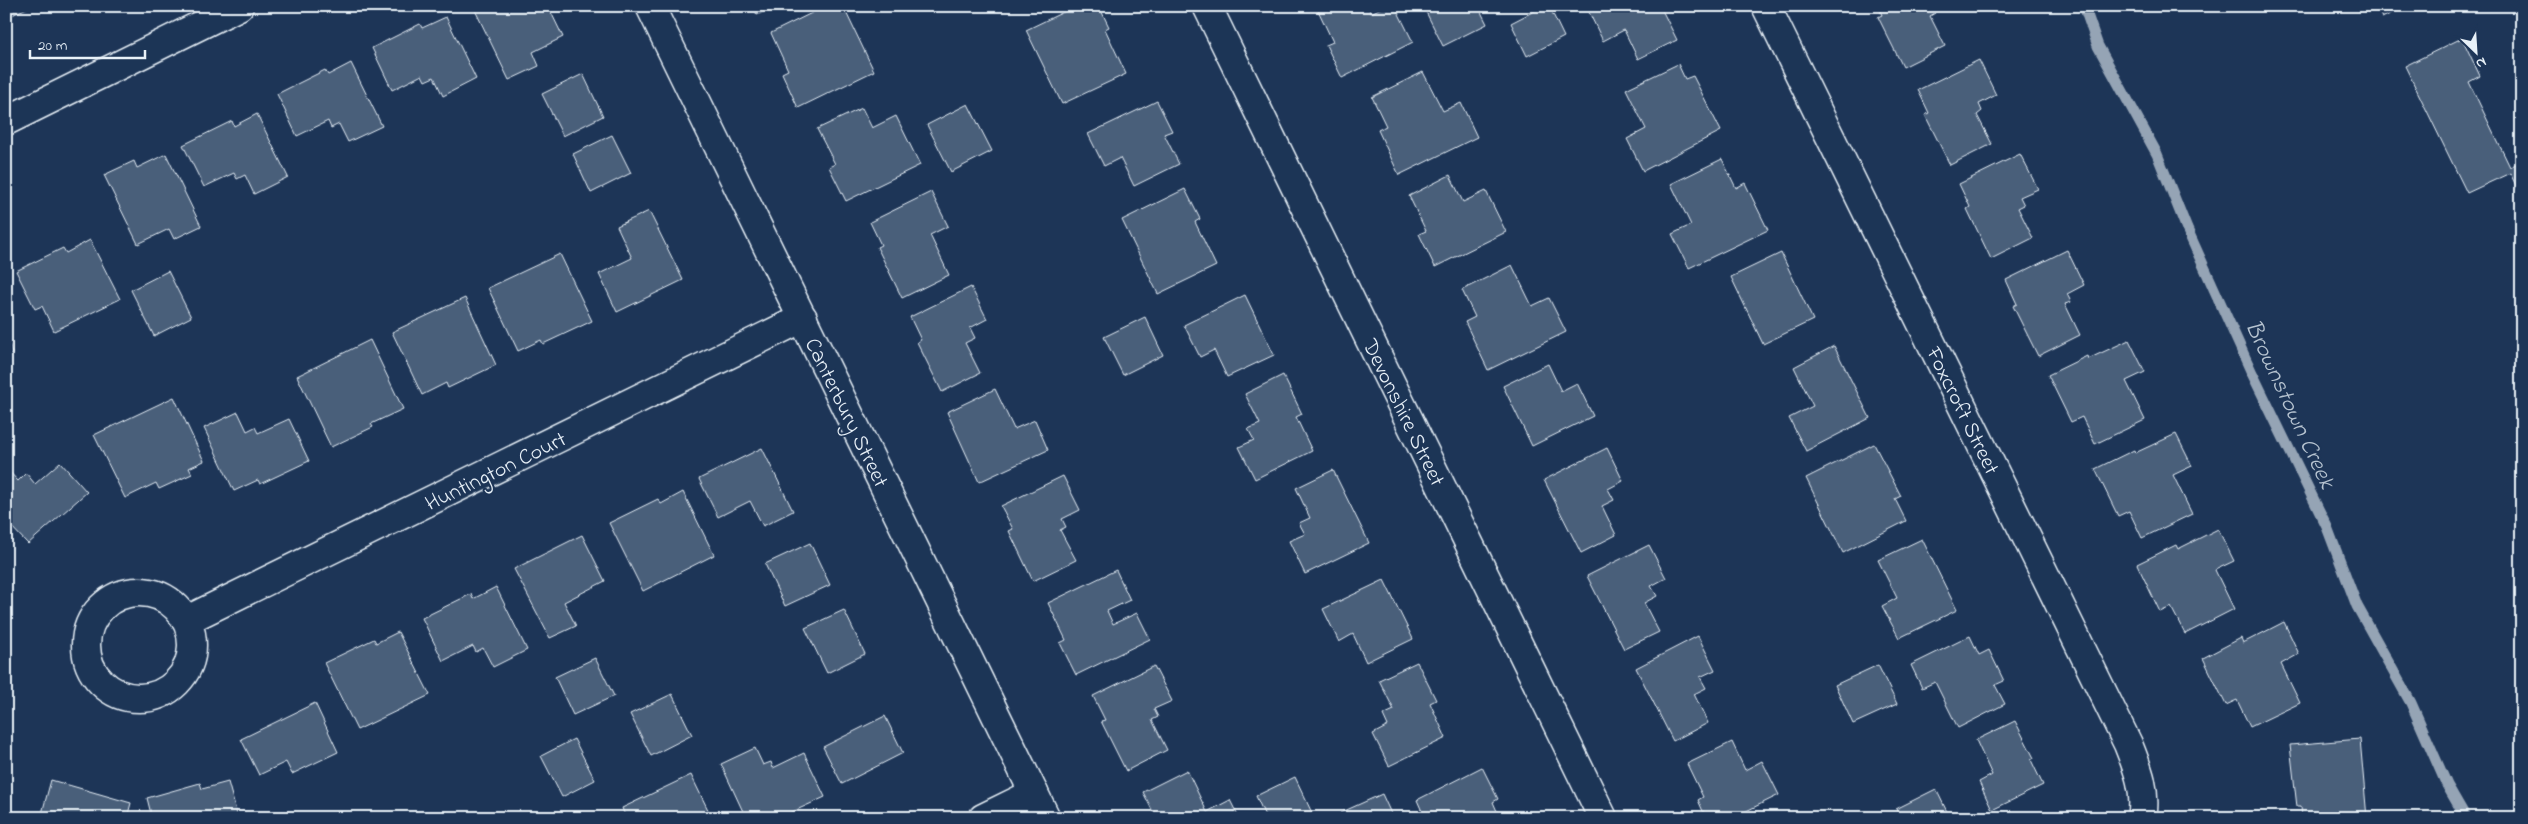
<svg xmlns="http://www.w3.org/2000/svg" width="2528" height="824" font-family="'Indie Flower',sans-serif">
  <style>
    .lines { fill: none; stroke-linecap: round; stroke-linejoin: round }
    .stream { stroke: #95a4b5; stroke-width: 11 }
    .building { fill: #495e7a; stroke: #e8f1f8 }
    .minor-casing { stroke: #e8f1f8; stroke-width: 31 }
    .minor { stroke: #1d3557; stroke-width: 28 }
    .labels { text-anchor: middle; stroke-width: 4; stroke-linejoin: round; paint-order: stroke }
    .street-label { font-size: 22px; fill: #e8f1f8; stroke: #1d3557 }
    .water-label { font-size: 24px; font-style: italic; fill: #b7c4d1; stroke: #1d3557 }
  </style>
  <rect width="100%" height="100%" fill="#1d3557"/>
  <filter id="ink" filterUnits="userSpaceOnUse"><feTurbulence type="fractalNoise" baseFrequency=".02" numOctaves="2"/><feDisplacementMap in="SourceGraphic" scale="10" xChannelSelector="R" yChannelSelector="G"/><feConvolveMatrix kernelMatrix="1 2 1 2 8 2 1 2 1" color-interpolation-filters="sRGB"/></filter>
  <g filter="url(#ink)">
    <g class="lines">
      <!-- stream -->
      <polyline class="stream" points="2084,6 2098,46 2157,154 2187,229 2252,373 2327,527 2357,606 2411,703 2447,785 2466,818"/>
    </g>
    <!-- building -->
    <g class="building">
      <polygon points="6,6 31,6 8,17"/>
      <polygon points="473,6 548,6 563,37 533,52 539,66 509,80"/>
      <polygon points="753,6 775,6 757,15"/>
      <polygon points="826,6 843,6 874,71 798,108 782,73 788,70 771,33"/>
      <polygon points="1076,6 1099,6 1109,27 1105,29 1126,74 1062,104 1026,30"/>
      <polygon points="1316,6 1367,6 1371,13 1385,6 1395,6 1413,42 1342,78 1326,45 1333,42"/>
      <polygon points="1423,6 1478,6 1487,24 1443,46"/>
      <polygon points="1544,6 1549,6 1564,37 1527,56 1511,23"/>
      <polygon points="1586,6 1660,6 1677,40 1638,59 1624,30 1603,41"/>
      <polygon points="1878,6 1932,6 1935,13 1930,16 1945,46 1903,67 1878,17 1882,15"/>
      <polygon points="2376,6 2406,6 2382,18"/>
      <polygon points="446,17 476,79 443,96 434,77 425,81 422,75 392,90 372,48 420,24 422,28"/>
      <polygon points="2462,38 2480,76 2469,82 2510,167 2522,161 2522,198 2510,173 2467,193 2405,66"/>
      <polygon points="1979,60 1996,95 1979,104 1982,111 1977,115 1992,144 1950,165 1925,115 1929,113 1918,90"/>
      <polygon points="351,63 382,126 348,142 339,124 331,128 328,121 297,136 277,94 325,70 328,75"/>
      <polygon points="1678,64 1685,79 1693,76 1721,131 1643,171 1627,139 1646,129 1626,89"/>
      <polygon points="1423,72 1443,111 1461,103 1477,137 1399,175 1378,130 1386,126 1372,97"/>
      <polygon points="583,74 603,116 563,136 542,94"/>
      <polygon points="1157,101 1172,131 1164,134 1179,164 1134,186 1120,158 1104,166 1088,134"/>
      <polygon points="968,104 992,151 951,172 927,125"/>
      <polygon points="862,108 872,128 896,116 920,165 846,201 829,167 835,164 817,129"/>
      <polygon points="257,114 288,177 254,194 245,175 237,179 234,173 204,187 183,145 232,121 234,126"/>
      <polygon points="612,135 631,173 591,193 573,154"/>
      <polygon points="166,154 201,226 174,239 169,229 138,244 104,175 134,161 137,168"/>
      <polygon points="2020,154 2038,189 2020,197 2024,205 2018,208 2033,238 1991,259 1967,209 1970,207 1959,184"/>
      <polygon points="1722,159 1736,188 1745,183 1768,230 1689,268 1672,234 1691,225 1671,184"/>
      <polygon points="1450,175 1463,202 1486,191 1506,232 1435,267 1419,234 1426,231 1409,196"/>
      <polygon points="1185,189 1200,219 1195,222 1216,266 1158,294 1122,220"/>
      <polygon points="931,192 948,226 930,235 949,275 902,298 877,247 881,245 870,222"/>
      <polygon points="649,211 683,280 617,312 599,274 632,258 617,226"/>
      <polygon points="90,240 120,299 54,331 42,306 35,309 16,271 63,248 66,253"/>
      <polygon points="2067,250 2084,285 2067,294 2071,302 2065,304 2080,335 2038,356 2013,306 2017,304 2006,280"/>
      <polygon points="1781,253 1813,320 1763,344 1731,277"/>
      <polygon points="560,254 592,321 543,344 541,340 518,351 488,288"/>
      <polygon points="1512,265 1532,306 1549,298 1566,332 1488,370 1465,322 1475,317 1462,290"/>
      <polygon points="168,271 191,317 154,336 131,290"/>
      <polygon points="971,287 987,319 970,328 975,338 965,343 980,373 942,392 917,342 921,340 910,317"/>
      <polygon points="1245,295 1274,355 1227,377 1214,350 1200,357 1184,325"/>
      <polygon points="465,298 496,365 448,388 446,383 422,395 392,332"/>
      <polygon points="1145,317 1163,355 1123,375 1104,337"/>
      <polygon points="6,328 12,354 6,356"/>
      <polygon points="370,340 403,409 371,424 373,427 331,447 297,376"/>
      <polygon points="2129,340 2145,372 2126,381 2145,420 2095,444 2082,417 2071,422 2048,375 2087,356 2088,359"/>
      <polygon points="1834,346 1870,418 1806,451 1789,418 1813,406 1794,367"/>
      <polygon points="1548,364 1561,391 1577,383 1593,416 1532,446 1503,386"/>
      <polygon points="1283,375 1302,414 1296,417 1312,451 1255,479 1239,447 1254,440 1248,429 1260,424 1245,394"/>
      <polygon points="995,389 1014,429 1035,420 1048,450 979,482 947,412"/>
      <polygon points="174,397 204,461 189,468 192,474 159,489 156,483 125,498 94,435"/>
      <polygon points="238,412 247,431 255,427 258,433 289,419 309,461 260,484 258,480 234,491 204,428"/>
      <polygon points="2176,434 2192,466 2173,475 2192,514 2142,538 2129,511 2118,516 2095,469 2134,450 2135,453"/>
      <polygon points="1874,444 1901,496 1895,499 1906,521 1843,553 1806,478"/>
      <polygon points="762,448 793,511 763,526 750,501 718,517 699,479"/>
      <polygon points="1607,448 1623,481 1608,489 1614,500 1602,506 1616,535 1581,553 1544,480"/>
      <polygon points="60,462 87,492 28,544 6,521 6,468 18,481 26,473 35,484"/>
      <polygon points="1333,470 1369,543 1305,574 1289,541 1305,534 1299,523 1310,518 1296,488"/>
      <polygon points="1063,476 1080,510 1062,519 1066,527 1060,530 1076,560 1033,581 1009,531 1013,529 1001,506"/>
      <polygon points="683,492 714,555 643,591 609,523 658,499 661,504"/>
      <polygon points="2218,529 2234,561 2215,570 2234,609 2185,634 2171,607 2160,612 2137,564 2176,545 2178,549"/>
      <polygon points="582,535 605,581 564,602 576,626 550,638 514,569"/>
      <polygon points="1922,539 1957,610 1899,638 1882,606 1897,598 1878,560"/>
      <polygon points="810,543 830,585 785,606 765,564"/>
      <polygon points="1649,545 1666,578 1651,586 1657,596 1644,603 1659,632 1624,649 1587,576"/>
      <polygon points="1116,570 1130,600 1107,611 1113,624 1137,613 1150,639 1076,675 1060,643 1066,640 1048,603"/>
      <polygon points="1384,580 1413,639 1366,662 1353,634 1339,642 1323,609"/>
      <polygon points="496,587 527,650 493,667 483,648 476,652 473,646 443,661 422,618 471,594 473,599"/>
      <polygon points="844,610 865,654 827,673 805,628"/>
      <polygon points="2284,622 2299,654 2281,664 2300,703 2250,727 2237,700 2226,705 2203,658 2241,638 2243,643"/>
      <polygon points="398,632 430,695 357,730 324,663 374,639 376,643"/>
      <polygon points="1698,636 1715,670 1700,677 1706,688 1694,694 1708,723 1673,741 1636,668"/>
      <polygon points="1970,636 1979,655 1989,650 2004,681 1995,685 2005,704 1958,728 1935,682 1922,688 1911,665"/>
      <polygon points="595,658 614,696 573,715 555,677"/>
      <polygon points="1417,662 1436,700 1430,703 1446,738 1389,766 1373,734 1388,726 1383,715 1394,710 1379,680"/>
      <polygon points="1878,665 1897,704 1853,724 1835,685"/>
      <polygon points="1154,666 1172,701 1154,709 1158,717 1152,720 1167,750 1126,771 1101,721 1105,720 1093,696"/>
      <polygon points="672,694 692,735 651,756 630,714"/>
      <polygon points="315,703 338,752 292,774 286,762 259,775 241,739"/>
      <polygon points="885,716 903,753 842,784 823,747"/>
      <polygon points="2015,721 2034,758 2031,760 2043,785 1992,810 1979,782 1992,775 1976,740"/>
      <polygon points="574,739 595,780 562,797 541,756"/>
      <polygon points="2360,739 2367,818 2302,818 2301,807 2297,807 2290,745"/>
      <polygon points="1732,742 1745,770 1762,761 1779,795 1732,818 1706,818 1698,800 1703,797 1687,764"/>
      <polygon points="755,748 763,765 771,762 773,768 804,753 825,797 779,818 776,814 769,818 746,818 721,764"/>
      <polygon points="1482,767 1498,799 1493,802 1500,818 1425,818 1417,800"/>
      <polygon points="1187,770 1207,812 1230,800 1239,818 1156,818 1143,792"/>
      <polygon points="691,775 712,818 626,818 622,808"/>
      <polygon points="1295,777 1313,815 1307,818 1266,818 1256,796"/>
      <polygon points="51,780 131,803 127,818 41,817"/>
      <polygon points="228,782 238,818 152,818 147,798 200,783 202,789"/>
      <polygon points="1936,789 1950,818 1901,818 1896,809"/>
      <polygon points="1382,794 1393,818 1342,818 1340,813"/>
    </g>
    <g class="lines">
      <!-- minor casing -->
      <g class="minor-casing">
        <g id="minor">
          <polyline points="650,6 1046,818"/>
          <polyline points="1207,6 1603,818"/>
          <path d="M1766,6l362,738c10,25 19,47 14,74"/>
          <polyline points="6,121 239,6"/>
          <circle cx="139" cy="645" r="53"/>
          <polyline points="187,620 803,318"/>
          <polyline points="983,818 1034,793"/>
        </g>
      </g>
      <!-- minor -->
      <use href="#minor" class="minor"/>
    </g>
  </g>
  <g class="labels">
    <!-- street labels -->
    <g class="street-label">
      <text transform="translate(1964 410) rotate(64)" y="8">Foxcroft Street</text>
      <text transform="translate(848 412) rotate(64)" y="8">Canterbury Street</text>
      <text transform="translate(1405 412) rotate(64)" y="8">Devonshire Street</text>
      <text transform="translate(495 470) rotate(-26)" y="8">Huntington Court</text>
    </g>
    <!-- water labels -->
    <g class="water-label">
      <text transform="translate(2291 404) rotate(65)" y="8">Brownstown Creek</text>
    </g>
  </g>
  <!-- margin -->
  <rect width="2528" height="824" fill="none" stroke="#1d3557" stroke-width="25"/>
  <rect x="12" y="12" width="2503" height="799" fill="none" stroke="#e8f1f8" stroke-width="2" filter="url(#ink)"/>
  <!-- north arrow -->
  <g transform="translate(2476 52) rotate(155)" stroke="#1d3557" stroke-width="4" paint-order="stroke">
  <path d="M0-4L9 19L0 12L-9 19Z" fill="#e8f1f8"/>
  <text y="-8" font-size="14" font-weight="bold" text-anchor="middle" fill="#e8f1f8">N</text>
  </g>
  <!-- scale -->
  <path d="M30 50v8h115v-8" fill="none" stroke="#e8f1f8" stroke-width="2.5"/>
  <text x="38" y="50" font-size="15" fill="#e8f1f8" stroke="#1d3557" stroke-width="4" paint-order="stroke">20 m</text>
</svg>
